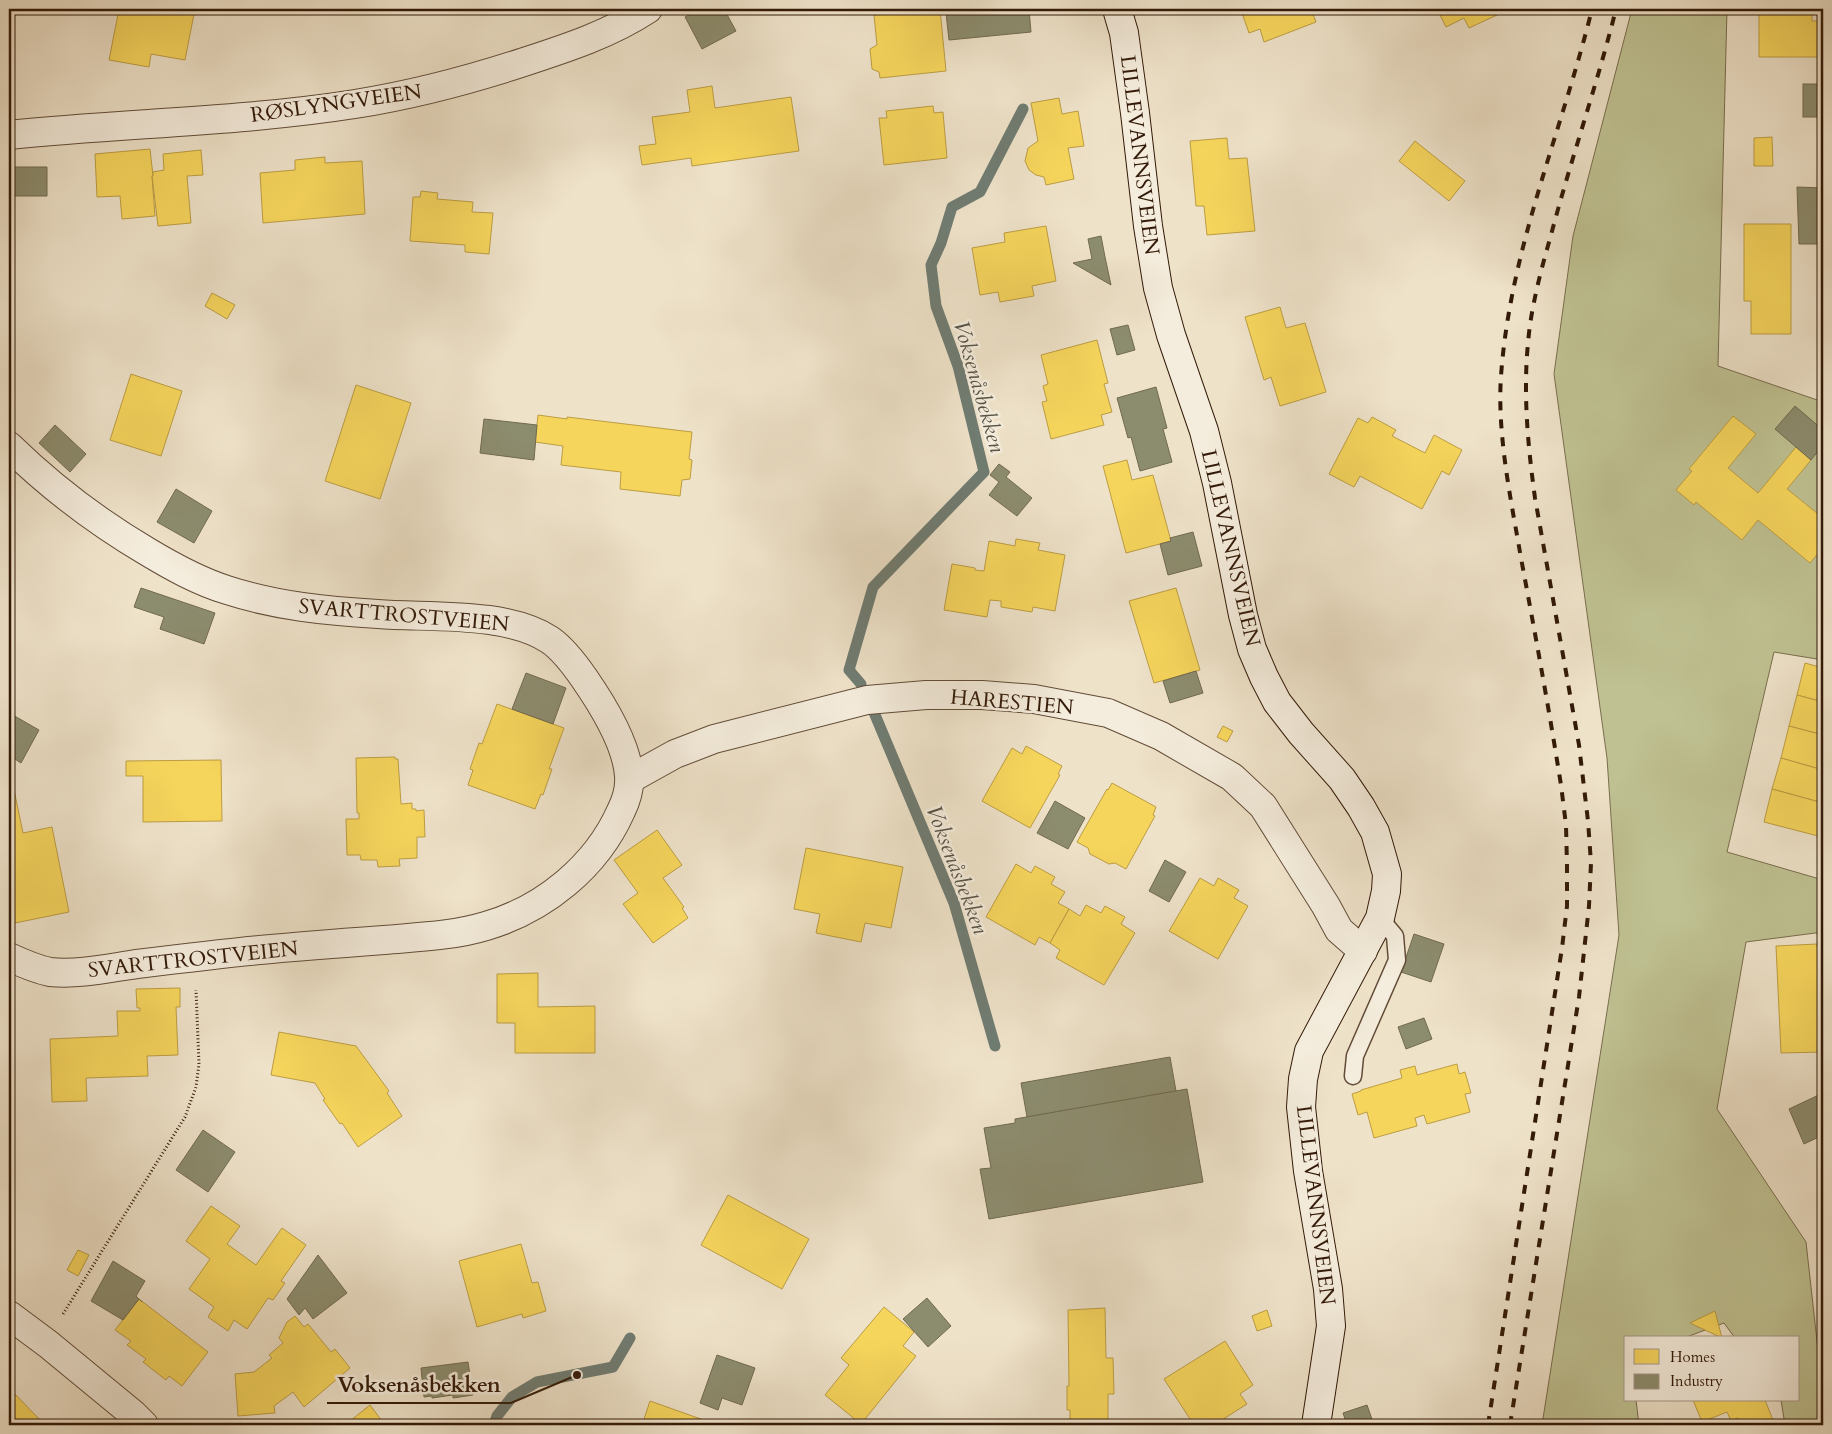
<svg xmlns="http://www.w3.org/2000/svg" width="1832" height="1434" font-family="Cardo,serif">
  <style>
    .green { fill: #bfc192; stroke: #796e4d }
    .homes { fill: #f6d55c; stroke: #bc9d43 }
    .industry { fill: #8c8c6e; stroke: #716a4f }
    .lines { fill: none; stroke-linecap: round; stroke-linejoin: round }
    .stream { stroke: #707c72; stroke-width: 11 }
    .lane-casing { stroke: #624c38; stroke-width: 19 }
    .street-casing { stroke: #624c38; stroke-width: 30 }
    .secondary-casing { stroke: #331a08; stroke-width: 30 }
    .path { stroke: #331a08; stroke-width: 3; stroke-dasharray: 1 2.5; stroke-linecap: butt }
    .lane { stroke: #f4ecdc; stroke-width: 16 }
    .street { stroke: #f4ecdc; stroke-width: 28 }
    .secondary { stroke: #f4ecdc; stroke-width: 28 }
    .rail { stroke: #331a08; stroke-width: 4; stroke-dasharray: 9 9; stroke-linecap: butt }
    .labels { text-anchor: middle; stroke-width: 5; stroke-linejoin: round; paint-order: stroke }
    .street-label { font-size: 21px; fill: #331a08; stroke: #f4ecdc }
    .water-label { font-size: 22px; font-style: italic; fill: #575346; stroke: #f4ecdc }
    .leader { fill: none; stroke: #331a08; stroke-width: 2 }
    .callout-dot { fill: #331a08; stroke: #f4ecdc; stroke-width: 2 }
    .callout-label { font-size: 22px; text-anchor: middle; font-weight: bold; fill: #331a08; stroke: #f4ecdc; stroke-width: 5; stroke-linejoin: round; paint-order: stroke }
  </style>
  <rect width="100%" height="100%" fill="#eee2c9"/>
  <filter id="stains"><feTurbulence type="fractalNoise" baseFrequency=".004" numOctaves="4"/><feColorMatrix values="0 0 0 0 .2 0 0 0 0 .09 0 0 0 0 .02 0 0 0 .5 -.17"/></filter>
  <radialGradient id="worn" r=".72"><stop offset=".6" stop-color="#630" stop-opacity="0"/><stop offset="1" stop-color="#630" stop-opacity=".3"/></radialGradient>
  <!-- green -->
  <polygon class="green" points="1632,9 1727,9 1718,366 1823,402 1823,660 1774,652 1727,852 1823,880 1823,932 1746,942 1717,1109 1806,1242 1823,1395 1823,1425 1785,1425 1781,1400 1798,1400 1798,1338 1735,1338 1724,1323 1684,1338 1626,1338 1626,1400 1636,1400 1639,1425 1542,1425 1619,935 1607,758 1554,374 1573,236"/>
  <!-- homes -->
  <g class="homes">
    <polygon points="119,9 164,9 194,14 185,60 151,54 149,67 109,60"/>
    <polygon points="889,9 918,9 919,10 940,9 946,71 880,78 879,72 872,69 870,49 877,45 874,15 889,13"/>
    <polygon points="977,9 1028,9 977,13"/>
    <polygon points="1252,9 1311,9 1316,22 1264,42 1260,29 1249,33 1242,13"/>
    <polygon points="1437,9 1510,9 1469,28 1464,18 1446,27"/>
    <polygon points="1759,9 1812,9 1812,21 1823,21 1823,57 1759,57"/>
    <polygon points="712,86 715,108 791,97 799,151 692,166 691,158 642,165 639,146 656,144 652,117 690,112 687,90"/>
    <polygon points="1059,98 1062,114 1078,111 1084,146 1068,148 1074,179 1046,185 1044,177 1036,175 1029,170 1025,161 1028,148 1038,141 1031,103"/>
    <polygon points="933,106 934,113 943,112 947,158 884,165 879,118 887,118 886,111"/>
    <polygon points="1772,137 1773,166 1754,166 1754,138"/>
    <polygon points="1227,138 1229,159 1247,158 1255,231 1207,235 1204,206 1196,206 1190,141"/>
    <polygon points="1415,141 1465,181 1449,201 1399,161"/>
    <polygon points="150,149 153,176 152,176 155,216 122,219 120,196 97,197 95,154"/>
    <polygon points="201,150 203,175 187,176 191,223 158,226 152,176 153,176 153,172 164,170 163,154"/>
    <polygon points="325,157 325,163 362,161 365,214 263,223 260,173 295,170 295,160"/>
    <polygon points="421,191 438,193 437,199 473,202 472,212 493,213 489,254 465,252 465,245 410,241 413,197 420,197"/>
    <polygon points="1744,224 1791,224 1791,334 1751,334 1751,301 1744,301"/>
    <polygon points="1046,226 1056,281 1032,286 1034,296 1000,302 998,292 980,295 972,248 1005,242 1004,233"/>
    <polygon points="212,293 235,305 227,319 205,306"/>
    <polygon points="1280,307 1286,328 1305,323 1326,392 1280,406 1271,377 1264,380 1245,317"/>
    <polygon points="1097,340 1108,383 1104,384 1112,412 1101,415 1104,425 1051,439 1042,402 1047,401 1043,386 1048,384 1041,355"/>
    <polygon points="131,374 182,391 161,456 110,440"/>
    <polygon points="356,385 411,403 380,499 325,481"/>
    <polygon points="538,415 567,419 567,417 692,432 689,459 692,460 690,479 682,480 680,496 620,489 621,472 561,465 563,446 535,442"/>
    <polygon points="1733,416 1756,434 1728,468 1758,493 1796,447 1811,460 1787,489 1823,518 1823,547 1810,563 1758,520 1742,540 1696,502 1694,505 1676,490 1692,471 1689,469"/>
    <polygon points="1372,417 1396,430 1392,436 1425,453 1434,435 1462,450 1449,475 1442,471 1422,509 1360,476 1354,487 1329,474 1358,418 1368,423"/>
    <polygon points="1127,460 1132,480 1153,475 1171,541 1126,553 1103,466"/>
    <polygon points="1016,539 1040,543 1038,550 1065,555 1055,611 1033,607 1032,612 1001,607 1001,601 990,600 987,617 944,610 952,564 975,568 975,570 984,571 989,541 1015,546"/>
    <polygon points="1176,588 1200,670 1154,683 1129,601"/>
    <polygon points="1805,663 1823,668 1823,702 1797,695"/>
    <polygon points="1797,695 1823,702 1823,735 1789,726"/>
    <polygon points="497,704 564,728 549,769 552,769 543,795 541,794 535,809 468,785 473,770 470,769 479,743 482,744"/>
    <polygon points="1223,726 1233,731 1227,742 1217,737"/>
    <polygon points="1789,726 1823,735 1823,770 1781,758"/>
    <polygon points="1026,746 1062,766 1058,774 1060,775 1030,828 982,801 1012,748 1022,754"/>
    <polygon points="395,757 395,759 398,759 401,804 412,803 412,809 416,809 416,811 424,810 425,837 417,837 417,858 399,859 400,866 378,867 377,860 361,860 360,855 347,855 346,819 359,819 359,813 357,813 356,758"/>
    <polygon points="1781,758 1823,770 1823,803 1772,789"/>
    <polygon points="221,760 222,821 143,822 143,776 126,776 126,761"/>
    <polygon points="1112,783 1156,807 1153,815 1155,816 1126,869 1115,863 1109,864 1090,854 1088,848 1077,842 1107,789 1108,790"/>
    <polygon points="9,785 13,785 23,833 52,827 69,912 15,923 9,890"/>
    <polygon points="1772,789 1823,803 1823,824 1821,823 1818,836 1764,822"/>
    <polygon points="657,830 682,865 663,878 684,907 682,908 688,918 653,943 623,904 638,893 614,860"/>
    <polygon points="806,848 903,867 891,928 865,923 861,942 816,933 820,914 794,909"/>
    <polygon points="1016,864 1031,873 1035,866 1055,877 1051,884 1065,892 1058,903 1069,909 1050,943 1039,937 1035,945 986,917"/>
    <polygon points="1200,878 1214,886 1218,878 1239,890 1234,898 1248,906 1218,959 1169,931"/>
    <polygon points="1086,905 1101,913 1105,906 1125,917 1121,924 1135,933 1104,985 1056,958 1060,950 1050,943 1069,909 1080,916"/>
    <polygon points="1817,944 1817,946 1823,946 1823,984 1819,984 1821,1023 1823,1022 1823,1052 1781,1053 1776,946"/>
    <polygon points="538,973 538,1007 595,1006 595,1053 515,1053 515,1023 497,1023 497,974"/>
    <polygon points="180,988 180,1007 176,1007 178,1055 147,1056 148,1076 86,1078 87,1101 52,1102 50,1039 118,1036 117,1011 140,1011 140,1008 137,1008 136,989"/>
    <polygon points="279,1032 356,1046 389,1091 387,1093 402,1116 358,1147 342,1123 340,1124 323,1100 325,1099 315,1083 271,1075"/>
    <polygon points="1457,1064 1459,1074 1465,1072 1471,1093 1465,1094 1470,1112 1427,1124 1424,1115 1415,1118 1417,1126 1374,1138 1367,1112 1358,1115 1352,1094 1361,1091 1361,1090 1402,1078 1400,1070 1415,1066 1417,1075"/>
    <rect x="1820" y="1186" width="3" height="16"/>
    <polygon points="728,1195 809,1239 782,1289 701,1245"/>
    <polygon points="211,1206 240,1226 227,1244 256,1265 282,1228 306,1245 281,1281 285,1283 273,1300 268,1298 247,1329 234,1320 228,1331 208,1317 214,1307 189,1289 210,1259 186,1241"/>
    <polygon points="521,1244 532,1283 538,1282 546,1311 523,1318 522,1314 477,1327 459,1261"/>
    <polygon points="78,1250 89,1255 78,1276 67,1270"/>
    <polygon points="139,1299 208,1352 182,1386 169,1376 166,1380 143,1362 146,1359 127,1345 131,1341 115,1330"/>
    <polygon points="884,1307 914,1332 903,1346 916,1356 861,1424 825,1395 849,1365 841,1358"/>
    <polygon points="1105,1308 1106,1358 1113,1358 1114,1394 1108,1394 1108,1425 1070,1425 1070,1410 1067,1410 1067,1386 1069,1386 1068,1310"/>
    <polygon points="1267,1310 1272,1326 1257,1331 1252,1316"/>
    <polygon points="1715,1311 1722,1338 1690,1323"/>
    <polygon points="295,1316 304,1327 308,1324 331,1352 335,1349 350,1368 304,1407 293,1392 274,1406 275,1413 238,1416 235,1374 254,1372 272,1358 269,1355 283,1343 279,1338 287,1322"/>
    <polygon points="1225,1341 1253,1385 1240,1394 1247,1404 1214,1425 1194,1425 1164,1379"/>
    <polygon points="9,1388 45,1425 9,1425"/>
    <polygon points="1693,1400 1765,1400 1775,1425 1740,1425 1738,1418 1731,1421 1727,1412 1702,1422"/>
    <polygon points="650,1401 698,1418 696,1425 642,1425"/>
    <polygon points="370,1405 385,1425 345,1425"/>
    <polygon points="698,1418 720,1425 696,1425"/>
  </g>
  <!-- industry -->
  <g class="industry">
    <polygon points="701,9 724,9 736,31 702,49 685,17"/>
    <polygon points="1029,9 1031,32 949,40 946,13 977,10 977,13"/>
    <rect x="1803" y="84" width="20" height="33"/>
    <polygon points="13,167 47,167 47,196 14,196"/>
    <polygon points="1797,187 1823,188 1823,244 1799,244"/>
    <polygon points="1101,236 1105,257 1111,285 1073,263 1092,259 1088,239"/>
    <polygon points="1128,325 1135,350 1117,355 1110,329"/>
    <polygon points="1156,387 1167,428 1163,429 1172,462 1140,471 1131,437 1128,438 1117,398"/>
    <polygon points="1795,406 1823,430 1823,445 1811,460 1775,429"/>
    <polygon points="484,419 537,425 534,460 480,453"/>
    <polygon points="55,425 86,454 70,472 39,443"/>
    <polygon points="999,464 1010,472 1006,477 1032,498 1017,516 989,495 999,482 990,475"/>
    <polygon points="176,489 212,511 194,543 157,522"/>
    <polygon points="1193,532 1202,566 1168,575 1160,544 1171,541 1170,538"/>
    <polygon points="141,588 215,613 204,644 160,629 164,617 134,607"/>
    <polygon points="1196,671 1203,693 1170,703 1163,681"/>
    <polygon points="526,673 566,688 553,724 512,709"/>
    <polygon points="11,714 39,730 21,763 9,755 9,717"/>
    <polygon points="1055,801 1085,818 1068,849 1037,833"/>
    <polygon points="1165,860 1186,872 1169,902 1149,891"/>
    <polygon points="1414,934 1444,944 1431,982 1401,972"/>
    <polygon points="1424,1018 1432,1039 1406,1049 1398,1027"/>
    <polygon points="1170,1057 1176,1091 1027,1117 1021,1083"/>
    <polygon points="1187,1089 1203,1182 989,1219 980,1169 991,1168 984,1128 1015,1123 1015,1119"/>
    <polygon points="1823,1093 1823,1135 1804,1144 1789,1109"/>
    <polygon points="203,1130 235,1152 208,1192 176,1170"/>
    <polygon points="318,1255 347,1293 313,1319 305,1308 299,1315 287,1299"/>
    <polygon points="113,1261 145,1281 136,1296 142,1302 139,1299 123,1320 91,1301"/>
    <polygon points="927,1298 951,1326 928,1347 903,1319"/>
    <polygon points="717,1355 755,1368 742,1405 722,1398 718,1410 700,1403"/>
    <polygon points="468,1362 473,1395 453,1398 453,1395 432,1398 432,1396 424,1397 421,1368"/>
    <polygon points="1367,1405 1374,1425 1347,1425 1343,1413"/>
  </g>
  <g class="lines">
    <!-- stream -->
    <g class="stream">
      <polyline points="861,684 849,670 873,587 984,472 958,366 936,306 931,265 941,243 952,207 980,192 1023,109"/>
      <polyline points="873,710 954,903 995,1046"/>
      <polyline points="494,1425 497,1416 512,1397 537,1382 613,1367 630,1338"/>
    </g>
    <!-- lane casing -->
    <g class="lane-casing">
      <polyline id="lane" points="1353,1076 1355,1056 1397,960 1395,936 1380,918"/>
    </g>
    <!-- street casing -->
    <g class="street-casing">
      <g id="street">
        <path d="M9,135c115,-12 231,-13 346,-31 57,-9 114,-24 169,-42 43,-14 86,-28 124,-53"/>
        <path d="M9,446c42,41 88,76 139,106 25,15 50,29 79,38 49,16 100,21 151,24 51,4 128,-3 172,26 13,9 25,25 34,38 18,26 43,66 45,98 1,12 -3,25 -8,35 -25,56 -77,98 -135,115 -33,10 -68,11 -102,14 -41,3 -82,6 -124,10 -41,4 -82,9 -123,14 -28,4 -59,11 -87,8 -15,-3 -28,-9 -41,-15"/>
        <polyline points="630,779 675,754 714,739 867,700 926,695 982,695 1034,699 1108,713 1161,736 1232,777 1263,806 1326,906 1339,930 1363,951"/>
        <polyline points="9,1315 48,1344 133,1414 144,1425"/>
      </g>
    </g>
    <!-- secondary casing -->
    <g class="secondary-casing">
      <polyline id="secondary" points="1117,9 1124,33 1135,113 1148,226 1158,288 1171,335 1204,431 1217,483 1243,615 1252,649 1264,677 1277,702 1301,733 1342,779 1361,807 1375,832 1387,874 1386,891 1380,918 1309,1051 1303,1079 1301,1107 1308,1171 1328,1289 1331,1326 1316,1425"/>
    </g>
    <!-- path -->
    <polyline class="path" points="63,1314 185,1117 196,1087 199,1064 196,990"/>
    <!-- lane -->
    <use href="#lane" class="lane"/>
    <!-- street -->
    <use href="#street" class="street"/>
    <!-- secondary -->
    <use href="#secondary" class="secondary"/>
    <!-- rail -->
    <g class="rail">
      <path d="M1488,1425l74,-477 5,-42v-40l-1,-41 -5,-40c-12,-76 -26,-152 -40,-227 -10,-58 -24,-123 -20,-182 9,-127 61,-245 91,-367"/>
      <path d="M1510,1425l69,-428 10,-91 2,-43 -3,-42 -9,-76 -44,-247c-7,-51 -12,-103 -7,-155 3,-36 13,-73 23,-108 20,-76 46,-150 65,-226"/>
    </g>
  </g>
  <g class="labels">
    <!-- street labels -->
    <g class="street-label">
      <text transform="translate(336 103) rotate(-8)" y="7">RØSLYNGVEIEN</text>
      <text transform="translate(1140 155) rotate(83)" y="7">LILLEVANNSVEIEN</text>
      <text transform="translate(1231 548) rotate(77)" y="7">LILLEVANNSVEIEN</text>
      <text transform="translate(404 615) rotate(5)" y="7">SVARTTROSTVEIEN</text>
      <text transform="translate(1012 702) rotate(5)" y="7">HARESTIEN</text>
      <text transform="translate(193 959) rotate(-6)" y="7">SVARTTROSTVEIEN</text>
      <text transform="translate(1316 1205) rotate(83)" y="7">LILLEVANNSVEIEN</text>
    </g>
    <!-- water labels -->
    <g class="water-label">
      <text transform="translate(980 386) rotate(74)" y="8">Voksenåsbekken</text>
      <text transform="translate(958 869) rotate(69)" y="8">Voksenåsbekken</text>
    </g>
  </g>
  <!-- callouts -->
  <path class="leader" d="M577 1375L511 1403H327"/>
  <circle class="callout-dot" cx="577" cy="1375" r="5"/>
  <g class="callout-label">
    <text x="419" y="1392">Voksenåsbekken</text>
  </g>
  <!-- margin -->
  <rect width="1832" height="1434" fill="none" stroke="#eee2c9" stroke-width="30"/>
  <rect x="10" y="10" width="1812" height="1414" fill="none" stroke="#331a08" stroke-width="2.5"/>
  <rect x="15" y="15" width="1802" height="1404" fill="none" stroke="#331a08"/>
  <!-- legend -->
  <rect x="1624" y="1336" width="175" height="65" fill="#f4ecdc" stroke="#a79887"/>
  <rect x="1634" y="1349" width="25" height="15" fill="#f6d55c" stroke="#a79887"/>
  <text x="1670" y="1362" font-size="15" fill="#331a08">Homes</text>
  <rect x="1634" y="1374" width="25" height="15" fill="#8c8c6e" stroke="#a79887"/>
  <text x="1670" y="1386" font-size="15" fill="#331a08">Industry</text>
  <rect width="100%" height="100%" filter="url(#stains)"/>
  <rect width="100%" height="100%" fill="url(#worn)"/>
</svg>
